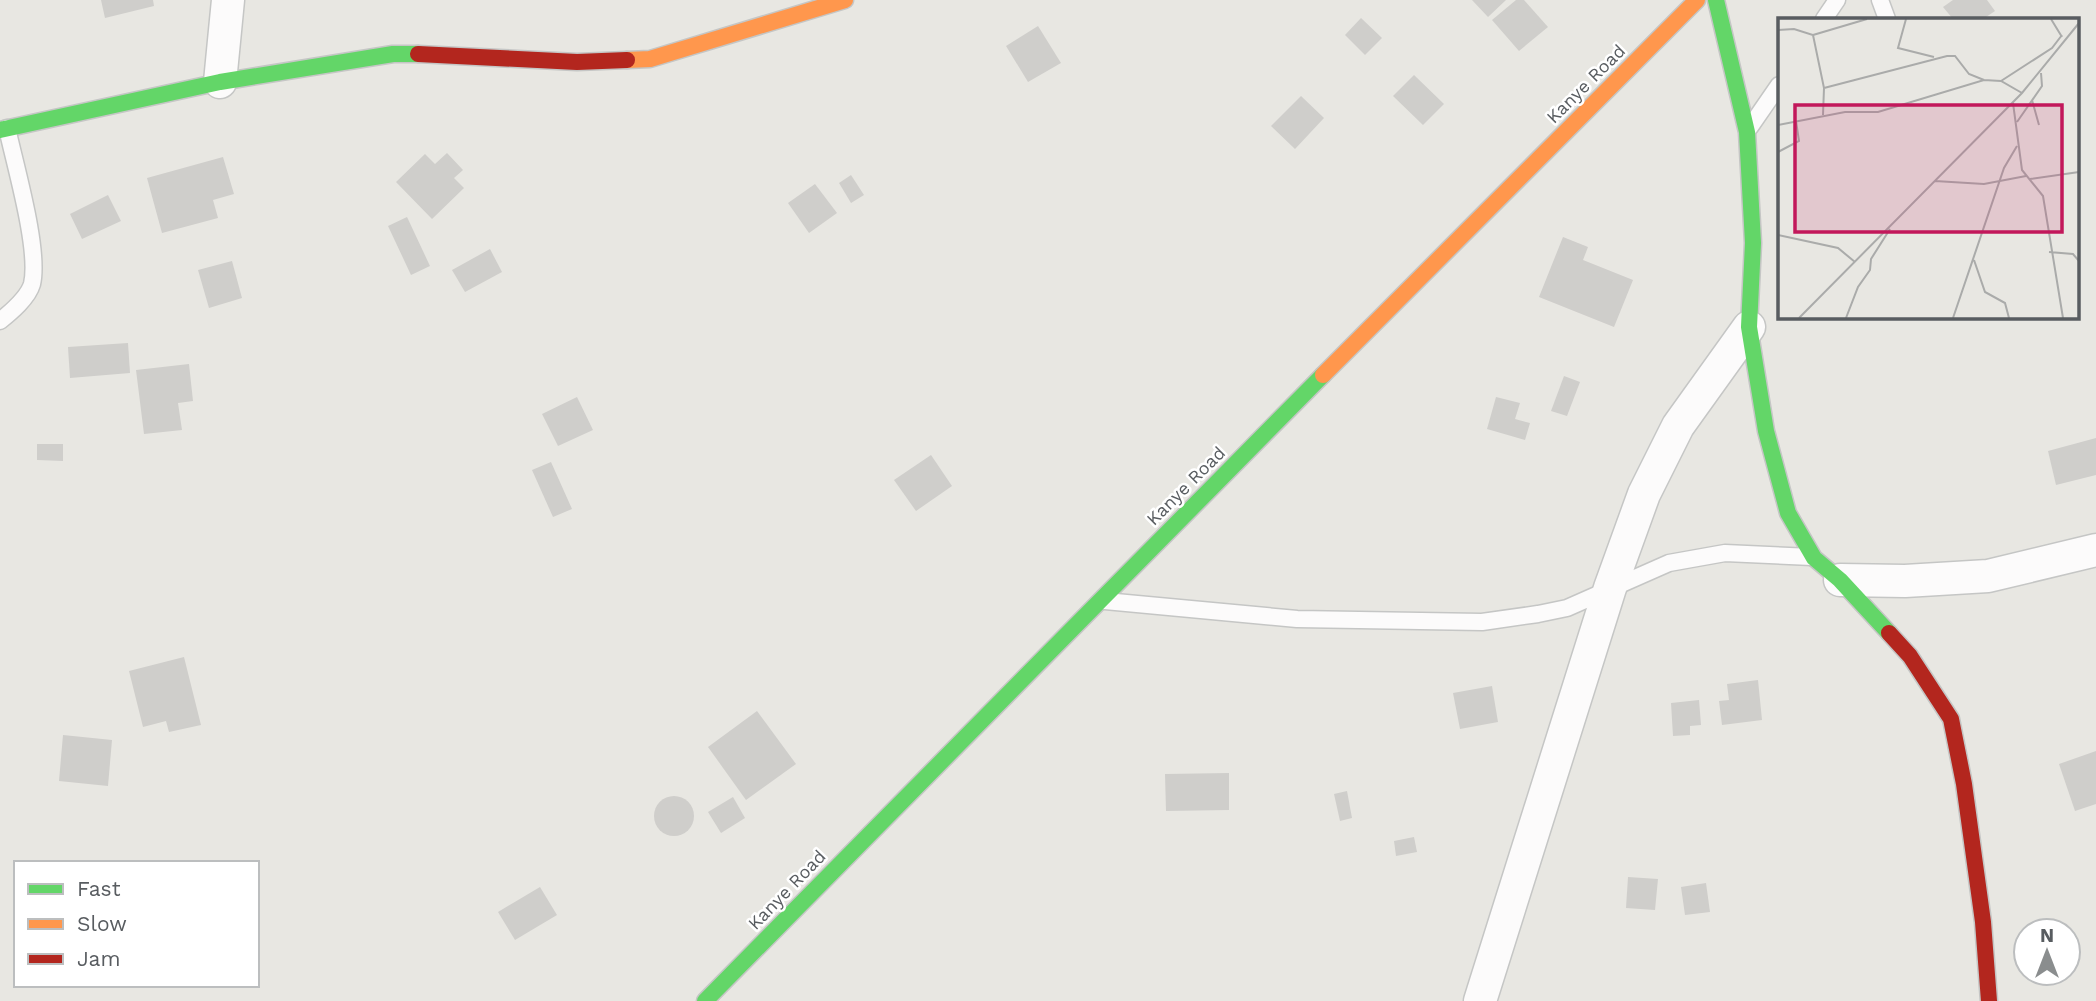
<svg xmlns="http://www.w3.org/2000/svg" width="2096" height="1001" font-family="'Work Sans',sans-serif">
  <style>
    .building { fill: #cfcecb }
    .lines { fill: none; stroke-linecap: round; stroke-linejoin: round }
    .lane-casing { stroke: #c5c6c5; stroke-width: 19 }
    .street-casing { stroke: #c5c6c5; stroke-width: 35 }
    .fast-casing { stroke: #c5c6c5; stroke-width: 19 }
    .slow-casing { stroke: #c5c6c5; stroke-width: 19 }
    .jam-casing { stroke: #c5c6c5; stroke-width: 19 }
    .lane { stroke: #fcfbfb; stroke-width: 16 }
    .street { stroke: #fcfbfb; stroke-width: 32 }
    .fast { stroke: #63d668; stroke-width: 16 }
    .slow { stroke: #ff974d; stroke-width: 16 }
    .jam { stroke: #b3261e; stroke-width: 16 }
    .labels { text-anchor: middle; stroke-width: 5; stroke-linejoin: round; paint-order: stroke }
    .street-label { font-size: 18px; fill: #585c60; stroke: #fff }
    .inset-road { fill: none; stroke: #aaabaa; stroke-width: 2 }
    .view { fill: #c2185b; fill-opacity: 0.15; stroke: #c2185b; stroke-width: 3.5 }
    .inset-edge { fill: none; stroke: #585c60; stroke-width: 3.5 }
  </style>
  <rect width="100%" height="100%" fill="#e8e7e2"/>
  <!-- building -->
  <g class="building">
    <polygon points="101,0 153,0 154,6 105,18"/>
    <polygon points="1472,0 1506,0 1488,17"/>
    <polygon points="1516,0 1524,0 1548,27 1519,51 1492,20"/>
    <polygon points="1953,0 1987,0 1995,11 1983,19 1953,19 1943,7"/>
    <polygon points="1361,18 1382,38 1365,55 1345,35"/>
    <polygon points="1038,26 1061,63 1028,82 1006,46"/>
    <polygon points="1414,75 1444,104 1423,125 1393,96"/>
    <polygon points="1301,96 1324,118 1295,149 1271,126"/>
    <polygon points="447,153 463,170 454,178 464,188 432,219 396,182 425,154 435,164"/>
    <polygon points="223,157 234,194 213,200 218,218 162,233 147,178"/>
    <polygon points="851,175 864,195 851,203 839,183"/>
    <polygon points="815,184 837,213 809,233 788,203"/>
    <polygon points="108,195 121,221 82,239 70,214"/>
    <polygon points="407,217 430,266 411,275 388,226"/>
    <polygon points="1563,237 1588,247 1583,260 1633,280 1614,327 1539,297"/>
    <polygon points="490,249 502,272 465,292 452,270"/>
    <polygon points="232,261 242,298 209,308 198,270"/>
    <polygon points="128,343 130,373 70,378 68,347"/>
    <polygon points="189,364 193,401 178,403 182,430 144,434 136,370"/>
    <polygon points="1564,376 1580,382 1567,416 1551,411"/>
    <polygon points="577,397 593,430 558,446 542,414"/>
    <polygon points="1496,397 1520,403 1515,419 1530,423 1525,440 1487,429"/>
    <polygon points="2096,438 2096,475 2056,485 2048,451"/>
    <polygon points="37,444 63,444 63,461 37,460"/>
    <polygon points="931,455 952,486 916,511 894,480"/>
    <polygon points="551,462 572,509 553,517 532,470"/>
    <polygon points="184,657 201,725 169,732 166,721 143,727 129,671"/>
    <polygon points="1758,680 1762,720 1722,725 1719,701 1729,700 1727,684"/>
    <polygon points="1492,686 1498,722 1460,729 1453,693"/>
    <polygon points="1699,700 1701,725 1690,726 1690,735 1673,736 1671,703"/>
    <polygon points="757,711 796,764 746,800 708,747"/>
    <polygon points="63,735 112,740 108,786 59,781"/>
    <polygon points="2096,751 2096,804 2075,811 2059,764"/>
    <polygon points="1229,773 1229,810 1166,811 1165,774"/>
    <polygon points="1347,791 1352,818 1340,821 1334,794"/>
    <circle cx="674" cy="816" r="20"/>
    <polygon points="733,797 745,818 721,833 708,812"/>
    <polygon points="1414,837 1417,852 1396,856 1394,841"/>
    <polygon points="1628,877 1658,879 1655,910 1626,908"/>
    <polygon points="1706,883 1710,912 1685,915 1681,887"/>
    <polygon points="540,887 557,915 515,940 498,912"/>
  </g>
  <g class="lines">
    <!-- lane casing -->
    <g class="lane-casing">
      <g id="lane">
        <polyline points="1880,0 1887,19"/>
        <polyline points="1824,19 1837,0"/>
        <polyline points="1750,127 1779,85"/>
        <path d="M0,321c11,-9 28,-23 32,-37 8,-34 -17,-119 -25,-156"/>
        <polyline points="1105,601 1297,619 1482,622 1538,614 1567,608 1669,563 1725,553 1812,557"/>
      </g>
    </g>
    <!-- street casing -->
    <g class="street-casing">
      <g id="street">
        <polyline points="220,82 228,0"/>
        <polyline points="1840,580 1905,581 1988,576 2096,550"/>
        <polyline points="1480,1001 1610,588 1644,494 1678,426 1749,327"/>
      </g>
    </g>
    <!-- fast casing -->
    <g class="fast-casing">
      <g id="fast">
        <polyline points="1716,0 1747,132 1753,243 1749,327 1766,431 1788,513 1814,558 1840,580 1889,633"/>
        <polyline points="0,130 220,82 393,54 418,54"/>
        <polyline points="705,1001 1323,375"/>
      </g>
    </g>
    <!-- slow casing -->
    <g class="slow-casing">
      <g id="slow">
        <polyline points="627,60 650,59 845,0"/>
        <polyline points="1323,375 1697,0"/>
      </g>
    </g>
    <!-- jam casing -->
    <g class="jam-casing">
      <g id="jam">
        <polyline points="418,54 577,62 627,60"/>
        <polyline points="1889,633 1910,656 1951,719 1964,784 1983,922 1989,1001"/>
      </g>
    </g>
    <!-- lane -->
    <use href="#lane" class="lane"/>
    <!-- street -->
    <use href="#street" class="street"/>
    <!-- fast -->
    <use href="#fast" class="fast"/>
    <!-- slow -->
    <use href="#slow" class="slow"/>
    <!-- jam -->
    <use href="#jam" class="jam"/>
  </g>
  <g class="labels">
    <!-- street labels -->
    <g class="street-label">
      <text transform="translate(1586 84) rotate(-45)" y="6">Kanye Road</text>
      <text transform="translate(1186 486) rotate(-45)" y="6">Kanye Road</text>
      <text transform="translate(787 890) rotate(-46)" y="6">Kanye Road</text>
    </g>
  </g>
  <!-- overview -->
  <g transform="translate(1778 18)">
    <rect width="301" height="301" fill="#e8e7e2"/>
    <path class="inset-road" d="M128,1l-8,29 36,9M273,1l11,18M0,12l16,-1 19,6 11,53 -1,27M35,17l54,-16M223,63l51,-33 10,-13M46,70l123,-32h8l14,18 15,6M254,82l7,25M235,85l9,67 21,26 20,122M239,104l25,-36 -1,-13M0,107l67,-13h33l106,-32 17,1 21,12M0,134l21,-11 -3,-20M252,161l49,-7M157,163l49,3 42,-8M0,217l60,13 17,14M271,234l24,2 6,7M196,242l11,32 20,11 4,15M21,300l223,-225 57,-70M68,300l12,-31 12,-17 1,-11 19,-30M175,300l51,-150 13,-22"/>
    <path class="view" d="M17,87h267v127h-267z"/>
    <rect width="301" height="301" class="inset-edge"/>
  </g>
  <!-- legend -->
  <rect x="14" y="861" width="245" height="126" fill="#ffffff" stroke="#bcbebf" stroke-width="2"/>
  <rect x="28" y="884" width="35" height="10" fill="#63d668" stroke="#bcbebf" stroke-width="2"/>
  <text x="77" y="896" font-size="21" fill="#585c60">Fast</text>
  <rect x="28" y="919" width="35" height="10" fill="#ff974d" stroke="#bcbebf" stroke-width="2"/>
  <text x="77" y="931" font-size="21" fill="#585c60">Slow</text>
  <rect x="28" y="954" width="35" height="10" fill="#b3261e" stroke="#bcbebf" stroke-width="2"/>
  <text x="77" y="966" font-size="21" fill="#585c60">Jam</text>
  <!-- north arrow -->
  <g transform="translate(2047 952)"><circle r="33" fill="#ffffff" stroke="#bcbebf" stroke-width="2"/>
  <path d="M0-5L12 26L0 18L-12 26Z" fill="#8a8d8e"/>
  <text y="-10" font-size="19" font-weight="bold" text-anchor="middle" fill="#585c60">N</text>
  </g>
</svg>
